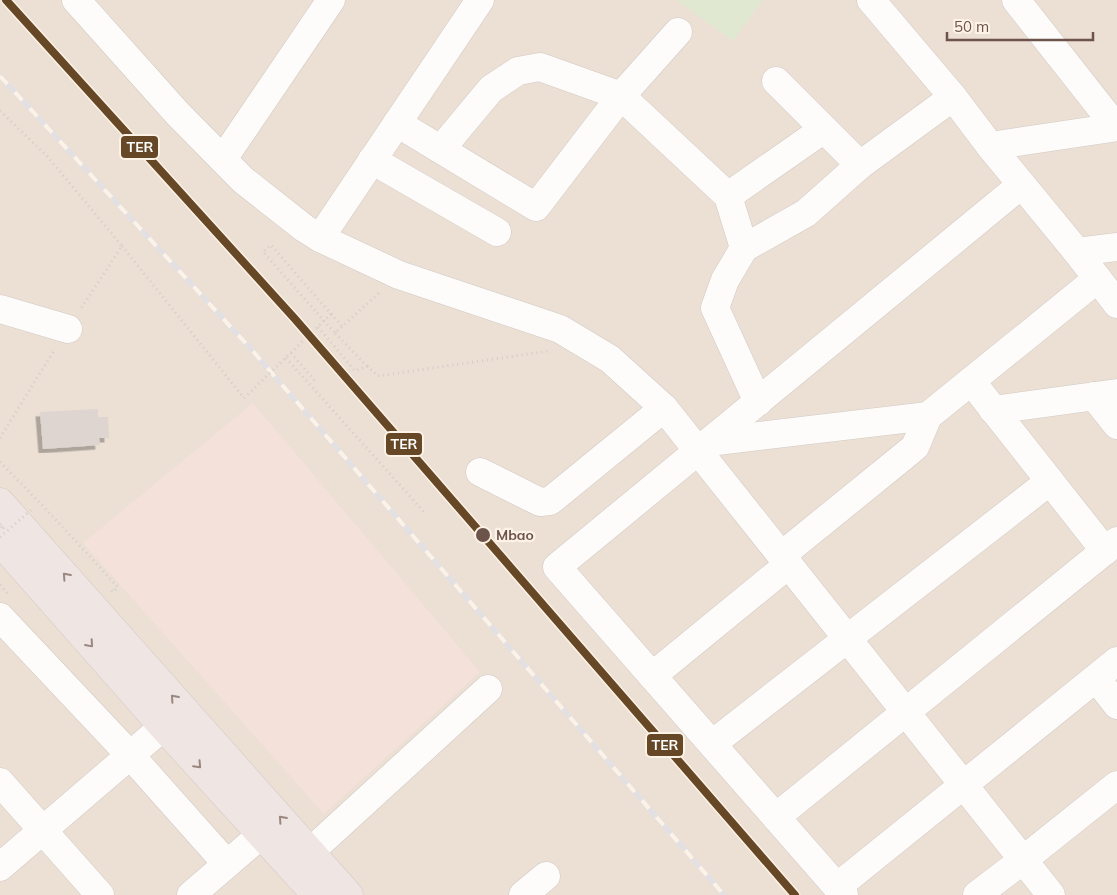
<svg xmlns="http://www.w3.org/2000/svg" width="1117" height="895" font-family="Mulish,sans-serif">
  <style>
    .residential { fill: #ecdfd4 }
    .commercial { fill: #f3e1da }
    .green { fill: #e1e8d2 }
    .building { fill: #dfd5d0; filter: url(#shadow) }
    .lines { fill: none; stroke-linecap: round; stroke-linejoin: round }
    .minor-casing { stroke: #d1cac4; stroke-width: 29 }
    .highway-casing { stroke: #d3c9c5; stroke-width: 29 }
    .path { stroke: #d5cdc9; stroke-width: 3; stroke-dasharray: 1 4; stroke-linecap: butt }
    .minor { stroke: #fdfcfb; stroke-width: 28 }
    .highway { stroke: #efe5e3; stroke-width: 28 }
    .rail-casing { stroke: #e3e0e3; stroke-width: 5.5 }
    .rail { stroke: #fdf2e6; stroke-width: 4; stroke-dasharray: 11; stroke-linecap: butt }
    .path-bridge { stroke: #d5cdc9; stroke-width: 3; stroke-dasharray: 1 4; stroke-linecap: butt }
    .rail-1-casing { stroke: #fdf2e6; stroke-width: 11 }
    .rail-1 { stroke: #664827; stroke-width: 8 }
    .oneway { stroke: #9a8780 }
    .stop-dot { fill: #6d544b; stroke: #fdf2e6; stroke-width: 2 }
    .labels { text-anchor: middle; stroke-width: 4.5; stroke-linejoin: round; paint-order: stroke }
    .stop-label { font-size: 14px; font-weight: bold; fill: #6d544b; stroke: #fdf2e6; text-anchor: start }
    .line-badge { stroke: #fdf2e6; stroke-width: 2 }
    .badge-label { font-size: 14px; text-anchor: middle; font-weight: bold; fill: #fff }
  </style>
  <defs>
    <filter id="shadow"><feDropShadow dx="-4.5" dy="4.5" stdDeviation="0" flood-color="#0004"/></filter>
  </defs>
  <rect width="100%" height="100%" fill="#f3ede7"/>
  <!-- residential -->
  <rect class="residential" x="0" y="0" width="1117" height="895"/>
  <!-- commercial -->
  <polygon class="commercial" points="253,403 480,672 324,814 83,543"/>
  <!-- green -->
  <polygon class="green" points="676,0 763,0 733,41"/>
  <!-- building -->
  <polygon class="building" points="98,409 98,417 108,417 109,438 99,438 100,445 43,449 40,412"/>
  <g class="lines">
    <!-- minor casing -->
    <g class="minor-casing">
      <g id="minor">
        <polyline points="76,0 177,113 243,180 304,228 320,238 399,275 560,329 610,359 664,408 1051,895"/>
        <polyline points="871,0 953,97 990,146 1077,252 1117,304"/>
        <polyline points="1016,0 1116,127"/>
        <polyline points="776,81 860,165"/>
        <polyline points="397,123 536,207 621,96 678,32"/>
        <polyline points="990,146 1117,127"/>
        <polyline points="441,149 491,89 518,71 540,67 621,96 728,196 744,248"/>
        <polyline points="223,159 331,0"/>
        <polyline points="372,160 497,232"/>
        <polyline points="728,196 824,129"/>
        <polyline points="320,238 480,0"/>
        <polyline points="1077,252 1117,247"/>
        <polyline points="0,309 68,329"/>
        <polyline points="971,381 1105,551"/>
        <polyline points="1094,396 1117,425"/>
        <polyline points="758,402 715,308 725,280 744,248 806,213 860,165 953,97"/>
        <polyline points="993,410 1117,393"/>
        <polyline points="709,442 928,416"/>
        <polyline points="480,472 540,502 550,501 664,408"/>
        <polyline points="782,555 915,447 928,416 1097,279"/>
        <polyline points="0,617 130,755 227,864"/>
        <polyline points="652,676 789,564"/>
        <polyline points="1096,678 1117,705"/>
        <polyline points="712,744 1050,481"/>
        <polyline points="0,782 100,895"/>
        <polyline points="776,817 1117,541"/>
        <polyline points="311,851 488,689"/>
        <polyline points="0,867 163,727"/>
        <polyline points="837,887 1117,661"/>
        <polyline points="191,895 262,834"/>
        <polyline points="523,895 546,876"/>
        <polyline points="844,895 557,567 1021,185"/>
        <polyline points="977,895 1023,860 1117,785"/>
      </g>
    </g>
    <!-- highway casing -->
    <g class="highway-casing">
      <g id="highway">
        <polyline points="0,502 349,895"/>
        <polyline points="0,542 163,727 316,895"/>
      </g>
    </g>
    <!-- path -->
    <g class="path">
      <polyline points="0,111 47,156 122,246 80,310"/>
      <polyline points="317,313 335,333 381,291"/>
      <polyline points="331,314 342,326"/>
      <polyline points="318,327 355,371 367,366 335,333"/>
      <polyline points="291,353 315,381"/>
      <polyline points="286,358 424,512"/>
      <polyline points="367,366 378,376 549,351"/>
      <polyline points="0,438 55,349"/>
      <polyline points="0,462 43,506 118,587 113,592 111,590"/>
      <polyline points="0,585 10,596"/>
    </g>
    <!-- minor -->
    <use href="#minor" class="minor"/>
    <!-- highway -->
    <use href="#highway" class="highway"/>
    <!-- rail casing -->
    <g class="rail-casing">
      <polyline id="rail" points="0,76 251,349 724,895"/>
    </g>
    <!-- rail -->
    <use href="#rail" class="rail"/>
    <!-- path-bridge -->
    <g class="path-bridge">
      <polyline points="122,246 244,398 331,314 271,245 263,252 317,313"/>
      <polyline points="0,537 31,510"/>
    </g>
    <!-- rail-1 casing -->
    <g class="rail-1-casing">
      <polyline id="rail-1" points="6,0 295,319 795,895"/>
    </g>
    <!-- rail-1 -->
    <use href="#rail-1" class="rail-1"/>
  </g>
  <!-- one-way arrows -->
  <defs><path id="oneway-chevron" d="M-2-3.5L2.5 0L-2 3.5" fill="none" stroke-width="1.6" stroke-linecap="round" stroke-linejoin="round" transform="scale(1.25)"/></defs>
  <g class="oneway">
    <use href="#oneway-chevron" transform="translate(66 576) rotate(-132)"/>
    <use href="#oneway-chevron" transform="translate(90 644) rotate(49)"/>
    <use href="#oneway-chevron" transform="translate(174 698) rotate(-132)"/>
    <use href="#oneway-chevron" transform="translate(198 765) rotate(47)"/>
    <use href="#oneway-chevron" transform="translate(282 819) rotate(-132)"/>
  </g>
  <!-- markers -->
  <circle class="stop-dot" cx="483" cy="535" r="8"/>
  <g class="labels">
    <!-- stop labels -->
    <g class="stop-label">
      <text x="496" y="540">Mbao</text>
    </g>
  </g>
  <g class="line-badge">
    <rect x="120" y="135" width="39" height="24" rx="5" fill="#664827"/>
    <rect x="385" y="432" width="38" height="24" rx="5" fill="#664827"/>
    <rect x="646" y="733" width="38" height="24" rx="5" fill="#664827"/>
  </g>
  <g class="badge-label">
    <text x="140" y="152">TER</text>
    <text x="404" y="449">TER</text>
    <text x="665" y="750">TER</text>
  </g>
  <!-- scale -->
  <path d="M947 32v8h146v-8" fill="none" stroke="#6d544b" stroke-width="2.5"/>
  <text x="954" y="32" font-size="15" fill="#6d544b" stroke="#fdf2e6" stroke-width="4" paint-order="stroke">50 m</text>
</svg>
